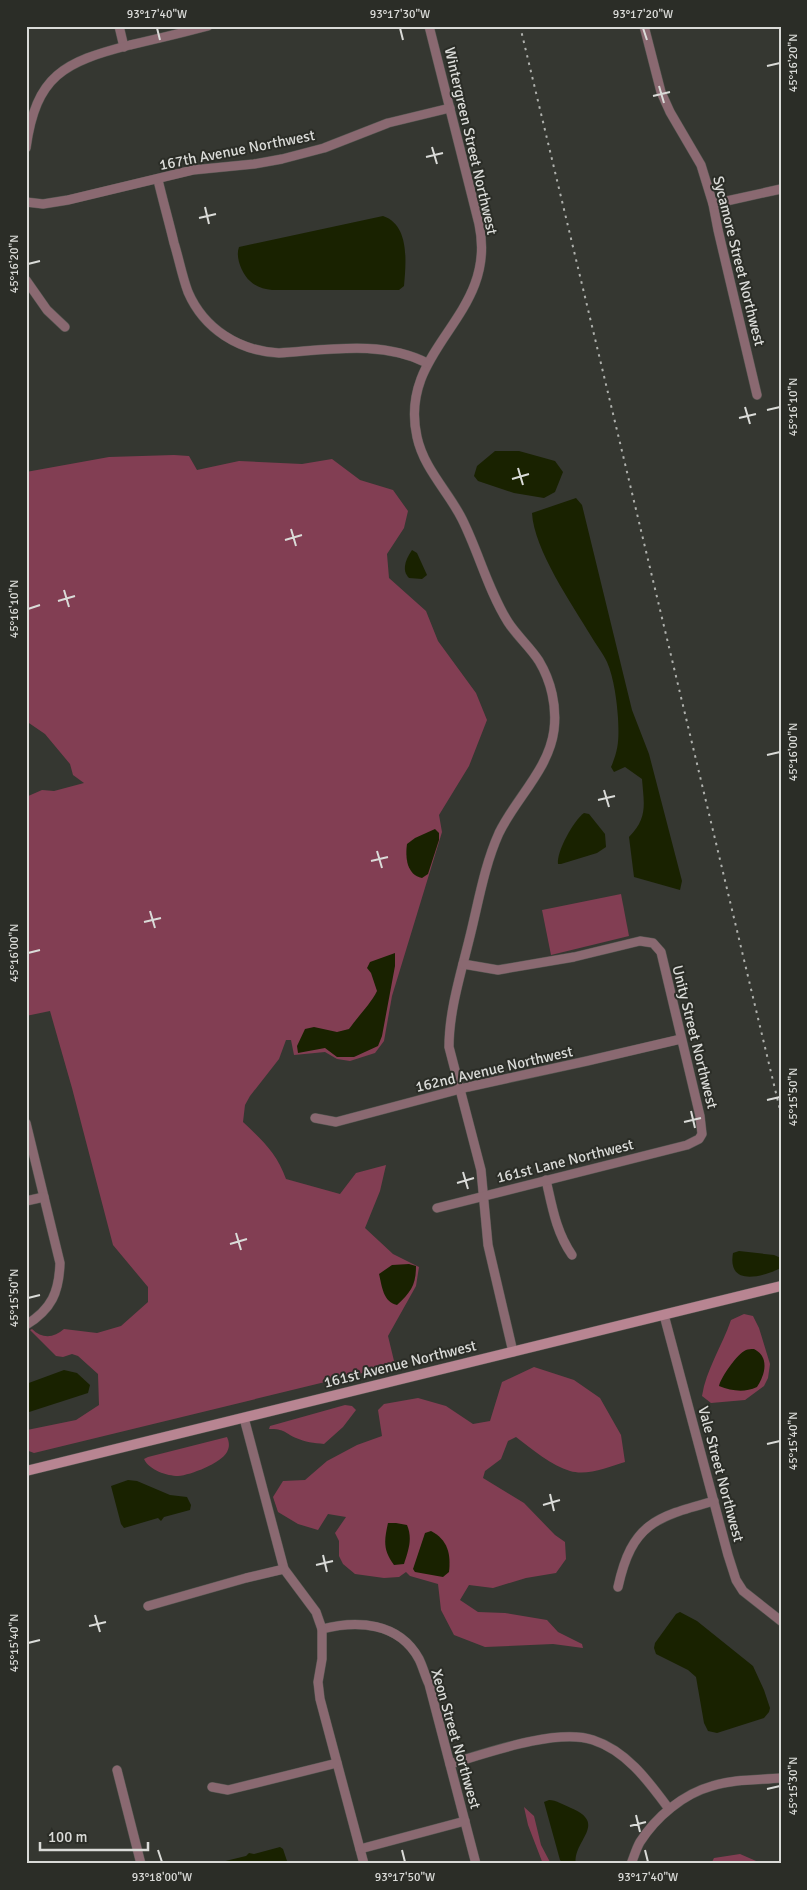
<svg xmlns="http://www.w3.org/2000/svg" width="807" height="1890" font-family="Signika,sans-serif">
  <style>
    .green { fill: #823e53 }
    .water { fill: #192200 }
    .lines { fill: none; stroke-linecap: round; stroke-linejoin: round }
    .street-casing { stroke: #53554f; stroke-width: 10 }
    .secondary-casing { stroke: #53554f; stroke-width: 11 }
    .street { stroke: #8a6971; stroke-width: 9 }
    .secondary { stroke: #b88592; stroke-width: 10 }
    .rail { stroke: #afb1ad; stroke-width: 2; stroke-dasharray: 2.5 5; stroke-linecap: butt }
    .ticks { fill: none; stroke: #dadbd8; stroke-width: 2 }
    .labels { text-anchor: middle; stroke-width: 4; stroke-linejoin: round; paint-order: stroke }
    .street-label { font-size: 15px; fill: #dadbd8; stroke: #2b2d27 }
    .neatline { fill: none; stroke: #dadbd8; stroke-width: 2 }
    .ticks-label { font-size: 12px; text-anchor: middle; fill: #dadbd8 }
  </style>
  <rect width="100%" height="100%" fill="#353731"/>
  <!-- green -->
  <g class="green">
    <path d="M174,455l15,1 8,14 42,-9 63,3 30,-5 28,21 33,10 15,21 -4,17 -17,26 2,24 37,33 12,30 38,52 11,27 -18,46 -30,49 3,17 -50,164 -8,45 -9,12 -25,8 -13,-2 -12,-7 -31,3 -3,-15h-5l-7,19 -29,37 -5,9 -2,17c19,18 34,31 43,57l54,15 16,-21 30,-8 -6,26 -15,37 28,26 26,13 -3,19 -28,50 7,29 -361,88 -8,-3 1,-20 49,-10 23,-15 -1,-31 -20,-18 -6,-2 -9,3 -7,-1 -26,-26 2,-1c10,10 22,9 32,0l33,4 24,-7 27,-24v-15l-35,-42 -41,-157 -22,-77 -24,5v-219l16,-7 12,1 30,-8 -11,-8 -3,-11 -25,-30 -19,-13v-249l83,-15z"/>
    <polygon points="621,894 629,936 551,955 542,910"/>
    <path d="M744,1314l9,2 6,12 11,36 -2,14 -4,8 -19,14 -34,3 -9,-7c4,-26 20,-50 29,-76z"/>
    <path d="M534,1367l40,13 26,18 21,37 4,27c-16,5 -38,14 -55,9 -18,-5 -38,-22 -54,-34l-8,4 -7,18 -16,12 -2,7 41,25 31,32 10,7 1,17 -10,14 -30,5 -33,10 -24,-3 -9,15 18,12 27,1 42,7 11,12 24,12 1,4 -30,-4 -68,3 -31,-12 -13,-25 -3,-26 -28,-8 -4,-4 -7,5 -15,1 -29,-4 -12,-10 -4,-8v-15l-4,-8 11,-16 -18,-3 -10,16 -20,-6 -20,-12 -5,-15 10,-16 22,-1 22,-19 30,-16 25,-9 -4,-26 6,-6 34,-6 28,8 27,18 17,-3 12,-39z"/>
    <path d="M345,1405l7,1 4,4 -13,17 -19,17c-10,-1 -19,-2 -28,-6 -13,-6 -11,-9 -27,-9l1,-3z"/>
    <path d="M227,1437c2,5 3,9 0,15 -6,11 -36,23 -49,24 -11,0 -29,-6 -34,-17l4,-2z"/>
    <polygon points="524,1807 534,1816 541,1845 551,1864 543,1864 528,1825"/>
    <polygon points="740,1854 763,1864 711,1864 714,1858"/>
  </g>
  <!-- water -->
  <g class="water">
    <path d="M383,216c27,9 23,47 21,70l-5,4h-127c-8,-1 -16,-3 -22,-9 -8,-7 -15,-24 -11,-34z"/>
    <polygon points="495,451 519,451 555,461 563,472 555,492 544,498 514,493 478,481 474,476 477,466"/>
    <path d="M576,498l6,7 50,205 17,44 33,127 -2,9 -46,-13 -5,-40c19,-19 15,-33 13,-58l-17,-12 -11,5 -3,-5c8,-18 8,-29 7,-49 -1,-16 -4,-40 -11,-56 -4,-9 -11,-17 -16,-26 -19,-32 -57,-86 -59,-123z"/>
    <path d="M412,550l5,3 10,22 -5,4 -13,-1c-8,-8 -3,-19 3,-28z"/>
    <path d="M584,813l5,1 16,20 1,13 -9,6 -36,11h-3c-2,-12 16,-44 26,-51z"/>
    <path d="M435,829l4,4v7l-11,34 -6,4c-15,-3 -17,-20 -15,-34l8,-6z"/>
    <path d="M395,953v13l-13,70 -4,10 -24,11h-17l-12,-9 -27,5 -1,-7 8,-17 9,-2 23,5 12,-3c9,-13 21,-24 28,-38l-6,-18 -4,-5 3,-6z"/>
    <path d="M739,1251l35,4 7,3v10c-19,9 -54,19 -48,-15z"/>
    <path d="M409,1264l7,2c0,19 -5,26 -19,39 -14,-3 -15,-19 -18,-31l13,-9z"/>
    <path d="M754,1349c16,8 11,26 3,38 -13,6 -25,4 -38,-1 2,-9 18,-32 27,-36 2,-1 5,-1 8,-1z"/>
    <polygon points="64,1370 77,1373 90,1385 88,1393 26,1413 26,1384"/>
    <polygon points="128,1480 137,1481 170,1495 187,1497 191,1505 190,1510 164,1517 161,1521 158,1518 124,1528 121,1524 111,1486"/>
    <path d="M388,1523h8l11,2c6,14 1,26 -3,39l-10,1c-11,-15 -10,-24 -6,-42z"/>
    <path d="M431,1531c17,9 20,23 18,41l-6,5 -28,-5 -2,-3 12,-36z"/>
    <polygon points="680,1612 697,1621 753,1666 764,1690 770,1708 769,1712 764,1718 717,1733 708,1731 704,1723 696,1677 688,1670 656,1654 654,1648 655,1643 676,1614"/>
    <path d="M549,1800c7,0 15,5 22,8 38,16 1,33 5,56h-12l-4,-4 -16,-58z"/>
    <polygon points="280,1847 283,1849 288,1864 213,1864 246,1856 249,1853 254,1854"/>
  </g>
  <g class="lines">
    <!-- street casing -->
    <g class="street-casing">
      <g id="street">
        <polyline points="119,26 124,47"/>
        <path d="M429,26l50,198c20,93 -82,123 -62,213 7,32 31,54 45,82 17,34 26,71 46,103 9,14 22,25 31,39 12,20 18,45 15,69 -5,39 -38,68 -55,103 -14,31 -20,66 -28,99 -9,38 -22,77 -22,115l32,123 7,75 25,107"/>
        <polyline points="644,26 661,92 670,112 701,165 713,204 718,230 757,395"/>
        <path d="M26,148c10,-73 38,-86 104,-103 26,-6 52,-12 78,-19"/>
        <path d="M158,180c5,21 11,42 16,63 5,16 8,33 14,49 16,37 51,59 91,61 49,-3 103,-13 148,10"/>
        <polyline points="26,202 43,204 68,200 193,170 254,164 282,159 324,148 388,123 450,108"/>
        <polyline points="713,204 781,189"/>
        <polyline points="26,280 47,310 65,327"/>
        <polyline points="315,1118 336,1122 468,1087 587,1061 681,1039"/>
        <path d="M26,1123l34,140c-1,29 -8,46 -34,62"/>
        <path d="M546,1180c6,26 10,52 26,75"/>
        <polyline points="26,1201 44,1197"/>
        <polyline points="437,1208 687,1145 699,1139 702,1134 700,1116 661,952 653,943 640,941 574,957 498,970 463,964"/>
        <polyline points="664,1315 728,1555 736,1580 743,1591 781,1621"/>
        <path d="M244,1418l40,151 32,43 6,17c35,-9 77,-7 97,30 4,8 6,17 10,25l47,180"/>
        <path d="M618,1587c14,-64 38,-70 96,-86"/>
        <polyline points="148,1606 246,1578 284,1569"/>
        <polyline points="322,1629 322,1659 318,1682 320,1699 364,1864"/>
        <path d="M450,1764c37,-11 106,-36 143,-24 34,11 56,42 76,69"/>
        <polyline points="117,1770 141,1864"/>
        <polyline points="212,1787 228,1790 337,1763"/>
        <polyline points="360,1849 465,1821"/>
        <path d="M631,1864c3,-7 5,-15 9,-22 16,-25 43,-48 72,-56 22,-7 46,-6 69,-8"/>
      </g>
    </g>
    <!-- secondary casing -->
    <g class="secondary-casing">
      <polyline id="secondary" points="26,1471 781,1286"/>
    </g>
    <!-- street -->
    <use href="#street" class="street"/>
    <!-- secondary -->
    <use href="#secondary" class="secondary"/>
    <!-- rail -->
    <polyline class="rail" points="520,26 781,1114"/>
  </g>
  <!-- ticks -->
  <path class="ticks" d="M157,28l3,12M400,28l3,12M643,28l4,12M767,66l13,-3M659,86l5,17M653,96l17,-4M432,147l5,17M426,157l17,-4M205,207l4,17M199,218l17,-4M28,264l12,-3M745,407l5,17M767,410l13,-3M739,418l17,-4M518,468l5,17M512,479l17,-5M291,529l5,17M285,540l17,-5M64,590l5,17M58,601l17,-5M28,609l12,-4M767,755l13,-3M604,790l5,17M598,800l17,-4M377,851l5,17M371,861l17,-4M150,911l5,17M144,922l17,-4M28,953l12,-3M767,1100l13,-3M691,1111l4,17M684,1122l17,-4M463,1172l5,17M457,1183l17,-5M236,1233l5,17M230,1244l17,-5M28,1298l12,-3M767,1444l13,-3M550,1494l4,17M543,1505l17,-5M323,1555l4,17M316,1565l17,-4M95,1615l5,17M89,1626l17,-4M28,1643l12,-3M767,1789l13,-3M636,1815l4,17M630,1826l16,-4M158,1850l4,12M402,1850l3,12M645,1850l3,12"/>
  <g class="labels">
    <!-- street labels -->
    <g class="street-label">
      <text transform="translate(471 141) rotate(77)" y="5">Wintergreen Street Northwest</text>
      <text transform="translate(237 150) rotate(-11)" y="5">167th Avenue Northwest</text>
      <text transform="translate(739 261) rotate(76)" y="5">Sycamore Street Northwest</text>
      <text transform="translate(695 1037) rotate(76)" y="5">Unity Street Northwest</text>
      <text transform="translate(494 1069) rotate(-13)" y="5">162nd Avenue Northwest</text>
      <text transform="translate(565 1161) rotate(-14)" y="5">161st Lane Northwest</text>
      <text transform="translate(400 1364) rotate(-14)" y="5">161st Avenue Northwest</text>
      <text transform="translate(721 1474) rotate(75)" y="5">Vale Street Northwest</text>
      <text transform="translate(456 1739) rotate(74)" y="5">Xeon Street Northwest</text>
    </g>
  </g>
  <!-- border -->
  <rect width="807" height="1890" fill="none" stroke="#2b2d27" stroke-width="55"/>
  <!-- scale -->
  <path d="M40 1842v8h108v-8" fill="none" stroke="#dadbd8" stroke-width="2.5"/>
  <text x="48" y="1842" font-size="15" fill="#dadbd8" stroke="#2b2d27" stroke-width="4" paint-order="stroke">100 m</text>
  <rect x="28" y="28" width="752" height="1834" class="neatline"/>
  <g class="ticks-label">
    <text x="157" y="18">93°17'40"W</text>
    <text x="400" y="18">93°17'30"W</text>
    <text x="643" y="18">93°17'20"W</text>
    <text transform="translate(793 63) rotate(-90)" y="4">45°16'20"N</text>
    <text transform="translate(14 264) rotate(-90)" y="4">45°16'20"N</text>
    <text transform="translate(793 407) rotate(-90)" y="4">45°16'10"N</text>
    <text transform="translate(14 609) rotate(-90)" y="4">45°16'10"N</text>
    <text transform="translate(793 752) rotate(-90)" y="4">45°16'00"N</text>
    <text transform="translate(14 953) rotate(-90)" y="4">45°16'00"N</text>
    <text transform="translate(793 1097) rotate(-90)" y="4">45°15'50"N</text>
    <text transform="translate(14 1298) rotate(-90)" y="4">45°15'50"N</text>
    <text transform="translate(793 1441) rotate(-90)" y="4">45°15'40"N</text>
    <text transform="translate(14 1643) rotate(-90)" y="4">45°15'40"N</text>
    <text transform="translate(793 1786) rotate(-90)" y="4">45°15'30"N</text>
    <text x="162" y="1881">93°18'00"W</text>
    <text x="405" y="1881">93°17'50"W</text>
    <text x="648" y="1881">93°17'40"W</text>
  </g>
</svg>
